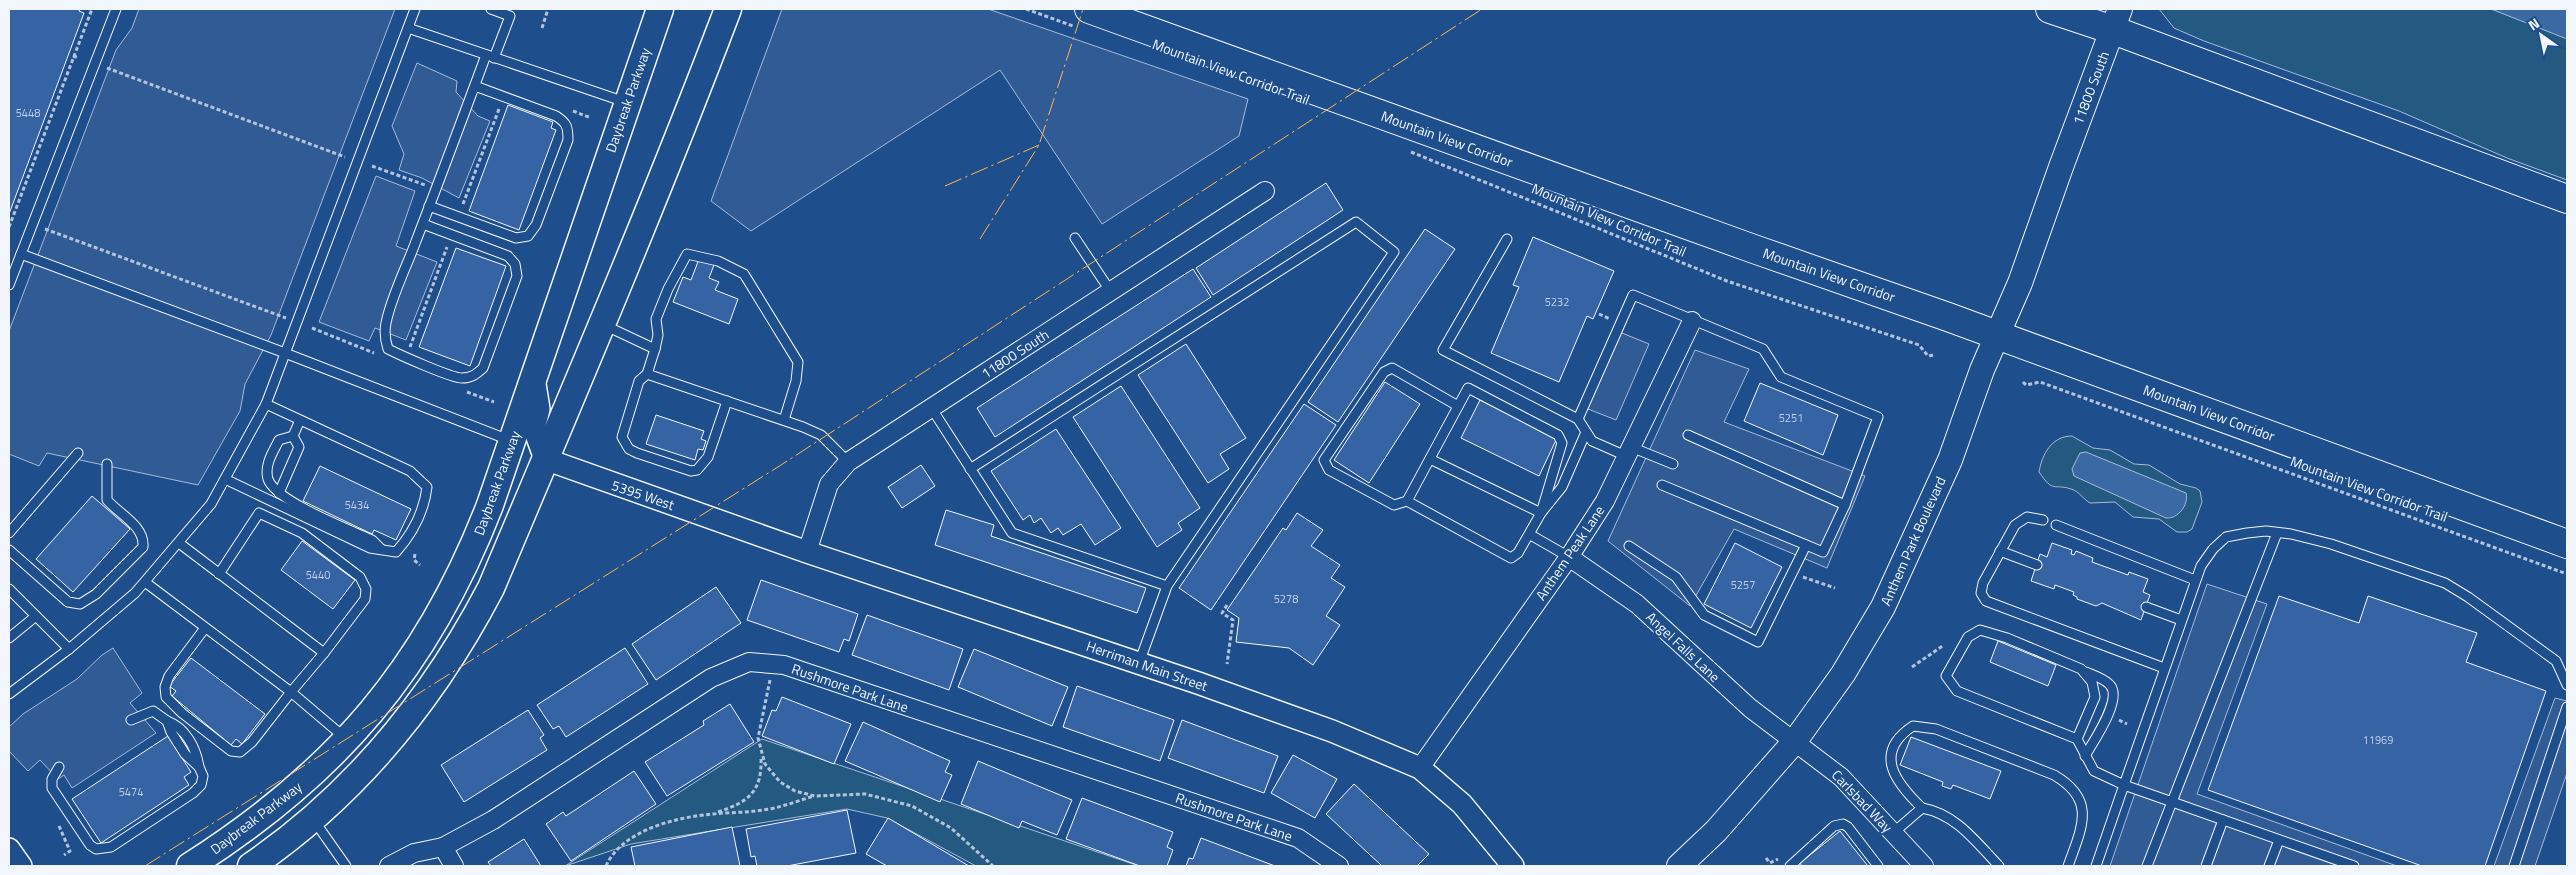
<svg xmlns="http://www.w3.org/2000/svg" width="2576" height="875" font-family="'Titillium Web',sans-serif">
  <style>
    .green { fill: #245a82; stroke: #a8bbd7 }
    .parking { fill: #305b95; stroke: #a8bbd7 }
    .water { fill: #3b69a3; stroke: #a8bbd7 }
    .building { fill: #3563a3; stroke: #f2f6ff }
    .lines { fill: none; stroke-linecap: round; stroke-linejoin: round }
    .service-casing { stroke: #f2f6ff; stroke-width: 11 }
    .minor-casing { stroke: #f2f6ff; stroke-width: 20 }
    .tertiary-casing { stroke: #f2f6ff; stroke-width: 24 }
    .secondary-casing { stroke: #f2f6ff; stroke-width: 26 }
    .primary-casing { stroke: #f2f6ff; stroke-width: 29 }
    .trunk-casing { stroke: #f2f6ff; stroke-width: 30 }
    .path { stroke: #b3c4dc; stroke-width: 3; stroke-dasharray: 4 2.5; stroke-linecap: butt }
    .service { stroke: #1f4e8c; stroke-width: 9 }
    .minor { stroke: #1f4e8c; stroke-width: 18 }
    .tertiary { stroke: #1f4e8c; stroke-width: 21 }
    .secondary { stroke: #1f4e8c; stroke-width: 24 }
    .primary { stroke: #1f4e8c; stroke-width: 26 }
    .trunk { stroke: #1f4e8c; stroke-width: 28 }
    .power { stroke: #ffb74d; stroke-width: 1; stroke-dasharray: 18 4 2.5 4; stroke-linecap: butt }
    .labels { text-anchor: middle; stroke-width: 4; stroke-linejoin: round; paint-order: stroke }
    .number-label { font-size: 11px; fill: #c3d1e8 }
    .street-label { font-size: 14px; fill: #f2f6ff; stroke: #1f4e8c }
  </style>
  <rect width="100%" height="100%" fill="#1f4e8c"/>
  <!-- green -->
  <g class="green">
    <polygon points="2159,9 2567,9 2567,180 2507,158 2399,111 2204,41 2174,28"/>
    <path d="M2072,436l21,12 17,2 24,14 15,1 31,19 16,4 4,3 2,11 -10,27 -5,3h-10l-18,-13 -26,-2 -18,-15 -25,1c-6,-3 -11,-12 -19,-14 -18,-6 -17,5 -32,-17 3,-18 13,-36 33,-36z"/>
    <polygon points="762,739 1139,866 976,866 887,818 847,809 631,844 565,866"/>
  </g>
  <!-- parking -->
  <g class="parking">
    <polygon points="139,9 395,9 271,335 245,384 240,411 198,485 47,453 39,466 9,454 9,331 116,50 132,28"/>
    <polygon points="782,9 988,9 1248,99 1239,136 1102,224 1000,70 751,231 711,201"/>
    <polygon points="417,63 457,81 456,92 478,116 490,121 459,198 422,178 399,170 404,154 392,126"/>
    <polygon points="376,176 415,191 396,246 437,262 406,340 375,328 369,341 319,322"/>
    <polygon points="1617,331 1649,344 1616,420 1583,407"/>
    <polygon points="1695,350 1749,369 1724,422 1865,476 1827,568 1734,529 1690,606 1608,541"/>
    <polygon points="2207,584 2267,604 2197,794 2397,866 2110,866"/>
    <polygon points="113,648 142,693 130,703 156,733 72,788 64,775 58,779 40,760 28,771 9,751 9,727 23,714 77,679 102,655"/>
    <polygon points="2555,698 2567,701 2567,773 2535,866 2494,866"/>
  </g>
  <!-- water -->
  <g class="water">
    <polygon points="2491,9 2567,9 2567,39"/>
    <path d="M2086,452l100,41c3,12 -8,26 -20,25l-92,-42 -2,-7 8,-16z"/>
  </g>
  <!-- building -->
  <g class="building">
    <polygon points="9,9 80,9 79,11 84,13 9,214"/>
    <polygon points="508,105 553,122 551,128 556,130 519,230 469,211"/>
    <polygon points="1326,183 1343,210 1213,295 1196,268"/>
    <polygon points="1425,229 1455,249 1338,422 1308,402"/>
    <polygon points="1533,237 1614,271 1593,319 1587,316 1559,382 1491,353 1519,287 1513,285"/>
    <polygon points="456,248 506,266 470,366 419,347"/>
    <polygon points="699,259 714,265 709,278 719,282 715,290 738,299 729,324 673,302 683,277 691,280"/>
    <polygon points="1193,269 1211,297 995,437 977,408"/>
    <polygon points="1186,344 1246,438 1220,454 1229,469 1208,483 1138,375"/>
    <polygon points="1385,382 1420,404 1369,483 1334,460"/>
    <polygon points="1760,383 1838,415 1823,455 1744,421"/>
    <polygon points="1121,386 1200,508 1178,523 1182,530 1157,547 1073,417"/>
    <polygon points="1480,400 1557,438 1539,476 1461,438"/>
    <polygon points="1304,404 1336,425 1211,610 1179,588"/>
    <polygon points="656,415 704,431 701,439 706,441 703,450 698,449 695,460 646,444"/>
    <polygon points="1056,429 1121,528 1095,545 1081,524 1063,535 1058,528 1051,533 1041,518 1034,523 1030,515 1023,520 991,471"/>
    <polygon points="921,465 935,486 902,508 888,487"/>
    <polygon points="320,466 411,509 396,540 374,530 372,534 303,501"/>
    <polygon points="92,496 130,529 73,592 36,559"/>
    <polygon points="946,510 994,525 991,536 1146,588 1137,613 935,545"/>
    <polygon points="1297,513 1323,530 1311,546 1340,565 1331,578 1345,587 1326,616 1340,625 1313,665 1289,648 1236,642 1239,618 1227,610 1283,528 1286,530"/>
    <polygon points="302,541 355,580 333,609 281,570"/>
    <polygon points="1735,543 1782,567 1751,628 1704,604"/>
    <polygon points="2052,543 2072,550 2071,554 2074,555 2076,551 2093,558 2092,562 2128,575 2129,572 2148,579 2143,592 2150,595 2141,620 2102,603 2096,606 2077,599 2077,597 2073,595 2074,592 2055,585 2054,589 2031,581 2040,554 2047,557"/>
    <polygon points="761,580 858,614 849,641 844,639 839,652 747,620"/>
    <polygon points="716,587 741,623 656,680 632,644"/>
    <polygon points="2279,596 2359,623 2368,596 2477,633 2466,662 2546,691 2485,866 2422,866 2208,790"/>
    <polygon points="867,615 963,649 949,690 852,655"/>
    <polygon points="1998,641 2056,665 2048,686 1990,662"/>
    <polygon points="625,648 648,684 566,737 559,726 553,729 537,705"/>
    <polygon points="974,649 1068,687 1052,726 958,687"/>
    <polygon points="191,658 265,714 242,744 236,739 231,745 172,696 176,691 169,686"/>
    <polygon points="1077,686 1174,720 1160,761 1063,727"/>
    <polygon points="782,697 851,724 834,764 762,736 772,710 776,711"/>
    <polygon points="730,704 754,742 667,796 645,762 704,725 703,721"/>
    <polygon points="528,710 544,735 540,738 547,750 464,802 441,765"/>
    <polygon points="1182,720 1278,756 1264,793 1168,758"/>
    <polygon points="863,722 950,761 945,772 952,775 940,802 845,761"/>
    <polygon points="168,736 191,772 184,777 189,785 101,843 72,799"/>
    <polygon points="1911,737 2001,771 1990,799 1953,785 1951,789 1942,786 1943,782 1900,765"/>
    <polygon points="1293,755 1337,779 1315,818 1271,793"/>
    <polygon points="978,761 1072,800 1057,835 1022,821 1019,828 961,804"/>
    <polygon points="634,771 656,804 571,861 546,824 563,812 566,816"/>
    <polygon points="1354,784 1429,854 1417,866 1382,866 1326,814"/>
    <polygon points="1082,798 1173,832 1167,847 1173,850 1167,866 1140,866 1066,839"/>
    <polygon points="847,810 856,853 787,866 757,866 755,856 751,857 746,829"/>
    <polygon points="888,818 969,866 887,866 866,854"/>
    <polygon points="732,827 740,866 635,866 631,847"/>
    <polygon points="1840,831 1868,866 1802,866 1800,863"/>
    <polygon points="1201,838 1275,866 1186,866 1189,858 1193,859"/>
    <polygon points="524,839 541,866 491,866 488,862"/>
  </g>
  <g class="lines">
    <!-- service casing -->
    <g class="service-casing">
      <g id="service">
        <polyline points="491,9 510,16 494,58"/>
        <polyline points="408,28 625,102"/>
        <path d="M429,206l87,32 12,-2 8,-11 32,-85c0,-13 -1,-17 -12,-24l-81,-30"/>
        <path d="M423,224l85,32 7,8 2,12 -34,92c-7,6 -11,10 -21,10 -11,0 -62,-23 -74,-29 -3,-9 -4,-16 -2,-26 5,-26 21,-57 30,-82 24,-62 47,-124 70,-186"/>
        <polyline points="1075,238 1111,292"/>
        <polyline points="1507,239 1443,350 1578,419 1592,441 1626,456"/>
        <polyline points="21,254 285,353 509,440"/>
        <polyline points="9,285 116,9"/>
        <polyline points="604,325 655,349 647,374 803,427 821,435 848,462"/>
        <polyline points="655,349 658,335 656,319 668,289 687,254 718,261 744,274 798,362 796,381 784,420"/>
        <polyline points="647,374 639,381 622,437 629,449 637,453 691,471 697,470 708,457 727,401"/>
        <polyline points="932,409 1012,533 1167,586 1394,252 1356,222 970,469"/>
        <polyline points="1578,419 1633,295 1763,349 1781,377 1878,417 1845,505 1823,552 1662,485"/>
        <path d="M300,420l-7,16 -14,4c-6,12 -15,25 -11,39 7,22 82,51 104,61l9,9"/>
        <polyline points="1688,435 1845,505"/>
        <polyline points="1631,447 1673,464"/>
        <polyline points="1430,459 1541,513 1562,487 1586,432"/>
        <path d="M225,479l145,69 26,4c17,-19 28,-40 31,-65l-17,-16 -144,-67"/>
        <polyline points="279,493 299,447 293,436"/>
        <polyline points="1407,501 1394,505 1329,470 1324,460 1384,372 1392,368 1458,406"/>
        <polyline points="2043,520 2027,517 2015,525 1983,583 1981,593 1986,601 2164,668"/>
        <polyline points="2056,525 2195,580"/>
        <polyline points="9,533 78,453"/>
        <polyline points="1529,534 1541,513 1562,443 1558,435 1468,388 1407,501 1511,558 1518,553 1529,534 1569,557"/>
        <polyline points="179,543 324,653 291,692 344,737"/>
        <polyline points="1629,546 1676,577 1704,615 1758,642 1806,545"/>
        <path d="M9,550l59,52 12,2 16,-10 47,-47c2,-21 -24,-33 -36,-47v-36"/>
        <polyline points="2000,551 2037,565"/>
        <polyline points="219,574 259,513 302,533 360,577 366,589 365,599 324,653"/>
        <polyline points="145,582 291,692 252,742 240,752 231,751 182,713 166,697 165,687 169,676 205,628"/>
        <polyline points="9,589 69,649"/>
        <polyline points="2146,607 2181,620"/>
        <polyline points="9,638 36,616"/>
        <polyline points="1139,663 1167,586"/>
        <polyline points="9,694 69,649 135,593 211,504 266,404 415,9"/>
        <path d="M167,721c19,7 29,27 32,46"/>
        <polyline points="2077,739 2095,697 2092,682 2081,669 2007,638 1980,630 1968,637 1946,676 1957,691 2077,739 2094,771 2124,785 2201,566 2213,549 2226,537 2247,533 2266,531 2291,534 2331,544 2445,583 2468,597 2556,661 2567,685"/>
        <path d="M2085,756c8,-14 38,-57 25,-71 -5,-6 -17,-10 -24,-13"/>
        <polyline points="59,767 52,779 52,788 90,845 96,849 111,847 193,793 201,785 203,776 199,767 185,754 171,732 167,721 153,711 131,720"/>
        <path d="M1922,808c-26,-25 -50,-55 -9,-82l23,3 118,46c43,25 28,52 14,91"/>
        <polyline points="313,819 346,866"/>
        <path d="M1893,833l29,-25c34,6 54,34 77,58"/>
        <polyline points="1790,866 1834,826 1843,824 1848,827 1878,866"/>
        <polyline points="2096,866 2124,785 2354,866"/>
        <polyline points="2147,866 2277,533"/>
        <polyline points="2206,866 2223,820"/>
        <polyline points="2269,866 2279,840"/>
        <polyline points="2514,866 2567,707"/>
      </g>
    </g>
    <!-- minor casing -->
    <g class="minor-casing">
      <g id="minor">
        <polyline points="807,552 829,484 848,462 1265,191"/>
        <polyline points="1569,557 1637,604 1750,708 1841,777 1924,866"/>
        <polyline points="1420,768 1569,557 1605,501 1692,321"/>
        <polyline points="443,847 454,866"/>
        <polyline points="389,866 414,853 443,847 493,820 711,678 749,662 784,665 1298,838 1339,866"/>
      </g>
    </g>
    <!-- tertiary casing -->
    <g class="tertiary-casing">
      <g id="tertiary">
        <polyline points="534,378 539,409 534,429 545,459 807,552 1198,683 1332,731 1420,768 1462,804 1513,866"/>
        <polyline points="9,849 21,866"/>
      </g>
    </g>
    <!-- secondary casing -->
    <g class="secondary-casing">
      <polyline id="secondary" points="1679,866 1716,831 1795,741 1843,674 1883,607 1950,460 1982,370 2020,283 2061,167 2120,9"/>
    </g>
    <!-- primary casing -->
    <g class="primary-casing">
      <g id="primary">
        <path d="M190,866c146,-93 237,-198 300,-361l170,-496"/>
        <path d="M251,866c104,-71 182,-167 240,-278 81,-192 163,-384 237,-579"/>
      </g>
    </g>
    <!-- trunk casing -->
    <g class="trunk-casing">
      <g id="trunk">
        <polyline points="1089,9 1751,248 1948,317 2567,544"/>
        <polyline points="2050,9 2113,30 2567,199"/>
      </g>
    </g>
    <!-- path -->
    <g class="path">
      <polyline points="1026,9 1073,26"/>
      <polyline points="542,28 548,9"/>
      <polyline points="73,56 79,58"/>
      <polyline points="107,68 345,157"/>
      <polyline points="573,111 591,118"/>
      <polyline points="1411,152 1727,281 1919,345 1928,356 1934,355"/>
      <polyline points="372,166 425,185"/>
      <polyline points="463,204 499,109"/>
      <polyline points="9,227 92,9"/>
      <polyline points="45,229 286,318"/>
      <polyline points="1599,314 1610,319"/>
      <polyline points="312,328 374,353"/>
      <polyline points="410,347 447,247"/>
      <polyline points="2023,382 2026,385 2040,382 2567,574"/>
      <polyline points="467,392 494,402"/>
      <polyline points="415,554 414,560 420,565"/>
      <polyline points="1803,577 1835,588"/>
      <polyline points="1227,605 1222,613 1233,620 1227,664"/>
      <polyline points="1912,667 1944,645"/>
      <polyline points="770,680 758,738 765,764 780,782 795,791 815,796 865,794 912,806 951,828 993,866"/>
      <polyline points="2119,720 2127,724"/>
      <path d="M718,812c30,-10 44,-20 43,-53"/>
      <polyline points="59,826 70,851 64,855"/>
      <polyline points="1766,858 1770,863 1778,859"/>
      <path d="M606,866c16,-36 71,-49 107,-52 16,-2 33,-1 50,-4 17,-2 34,-9 51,-14"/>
    </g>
    <!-- service -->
    <use href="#service" class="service"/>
    <!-- minor -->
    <use href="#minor" class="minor"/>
    <!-- tertiary -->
    <use href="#tertiary" class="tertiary"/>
    <!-- secondary -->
    <use href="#secondary" class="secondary"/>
    <!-- primary -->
    <use href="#primary" class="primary"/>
    <!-- trunk -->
    <use href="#trunk" class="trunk"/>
    <!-- power -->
    <g class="power">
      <polyline points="945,186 1039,145"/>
      <polyline points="980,239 1039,145 1083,9"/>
      <polyline points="145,866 781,465 1482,9"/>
    </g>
  </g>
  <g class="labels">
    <!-- number labels -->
    <g class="number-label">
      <text x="28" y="117">5448</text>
      <text x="1557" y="306">5232</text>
      <text x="1791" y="422">5251</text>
      <text x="357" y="509">5434</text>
      <text x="318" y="579">5440</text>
      <text x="1743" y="589">5257</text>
      <text x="1286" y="603">5278</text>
      <text x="2378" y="744">11969</text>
      <text x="131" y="796">5474</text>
    </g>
    <!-- street labels -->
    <g class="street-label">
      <text transform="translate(1231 72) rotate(20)" y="5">Mountain View Corridor Trail</text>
      <text transform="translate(2091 88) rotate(-69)" y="5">11800 South</text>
      <text transform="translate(628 100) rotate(-71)" y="5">Daybreak Parkway</text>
      <text transform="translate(1447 139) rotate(20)" y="5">Mountain View Corridor</text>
      <text transform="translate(1609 220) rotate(23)" y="5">Mountain View Corridor Trail</text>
      <text transform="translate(1829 275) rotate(19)" y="5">Mountain View Corridor</text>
      <text transform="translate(1015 354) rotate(-33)" y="5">11800 South</text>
      <text transform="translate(2209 413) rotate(20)" y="5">Mountain View Corridor</text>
      <text transform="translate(497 483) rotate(-70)" y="5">Daybreak Parkway</text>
      <text transform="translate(2369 489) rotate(20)" y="5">Mountain View Corridor Trail</text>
      <text transform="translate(643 495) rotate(19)" y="5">5395 West</text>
      <text transform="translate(1913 541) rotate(-66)" y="5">Anthem Park Boulevard</text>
      <text transform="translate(1570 553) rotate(-56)" y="5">Anthem Peak Lane</text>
      <text transform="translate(1683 647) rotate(43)" y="5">Angel Falls Lane</text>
      <text transform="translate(1147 666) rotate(19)" y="5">Herriman Main Street</text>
      <text transform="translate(850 688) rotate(19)" y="5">Rushmore Park Lane</text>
      <text transform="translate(1862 801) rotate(46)" y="5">Carlsbad Way</text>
      <text transform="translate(1234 817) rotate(19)" y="5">Rushmore Park Lane</text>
      <text transform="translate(256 818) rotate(-37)" y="5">Daybreak Parkway</text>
    </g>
  </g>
  <!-- border -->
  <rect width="2576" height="875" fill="none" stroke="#f2f6ff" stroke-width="20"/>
  <!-- north arrow -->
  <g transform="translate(2541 35) rotate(327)" stroke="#1f4e8c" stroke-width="4" paint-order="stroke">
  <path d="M0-4L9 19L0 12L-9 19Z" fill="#f2f6ff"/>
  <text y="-8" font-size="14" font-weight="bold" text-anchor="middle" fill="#f2f6ff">N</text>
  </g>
</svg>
